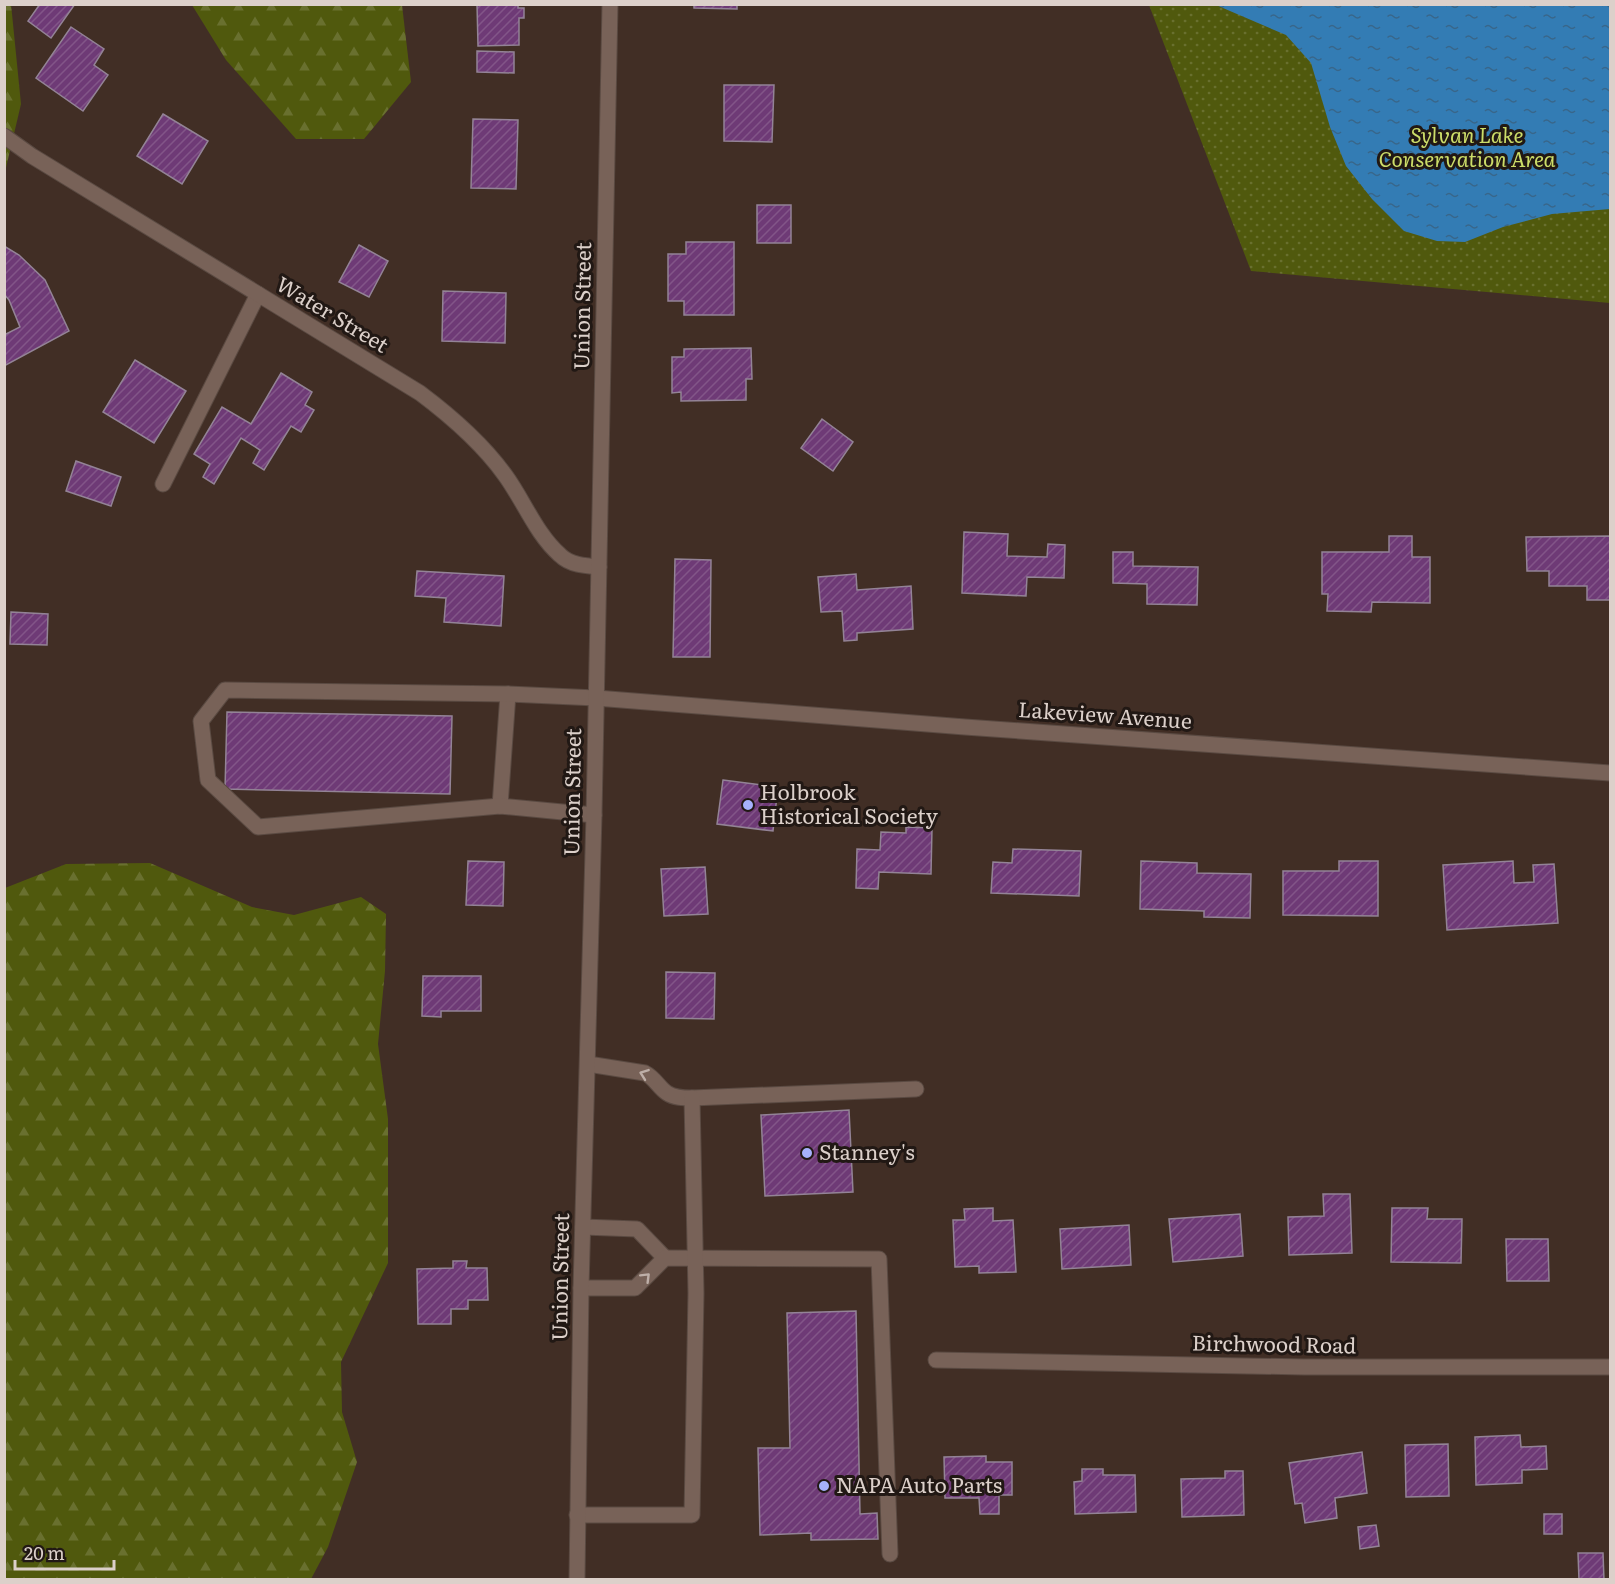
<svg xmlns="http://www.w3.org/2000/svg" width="1615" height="1584" font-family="Literata,serif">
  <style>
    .grass { fill: url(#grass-dots) }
    .forest { fill: url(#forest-firs) }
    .water { fill: url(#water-ripples) }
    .building { fill: url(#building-hatch); stroke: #938396; stroke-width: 1.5 }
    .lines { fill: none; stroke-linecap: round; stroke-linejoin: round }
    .service-casing { stroke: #5a4a42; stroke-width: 17 }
    .minor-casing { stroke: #5a4a42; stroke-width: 17 }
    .secondary-casing { stroke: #5a4a42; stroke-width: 17 }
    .service { stroke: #786258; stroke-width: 15 }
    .minor { stroke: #786258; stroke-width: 15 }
    .secondary { stroke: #786258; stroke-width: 15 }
    .oneway { stroke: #beafa8 }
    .poi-dot { fill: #a6b1fc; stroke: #211814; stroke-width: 2 }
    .labels { text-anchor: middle; stroke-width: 6; stroke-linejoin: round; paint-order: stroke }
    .park-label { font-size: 21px; font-style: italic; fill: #ccdd69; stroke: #211814 }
    .street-label { font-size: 21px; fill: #dcd0ca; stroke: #211814 }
    .poi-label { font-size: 21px; fill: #dcd0ca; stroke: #211814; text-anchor: start }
  </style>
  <defs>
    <pattern id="grass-dots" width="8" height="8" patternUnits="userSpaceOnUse" patternTransform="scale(1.5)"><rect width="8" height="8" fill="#50590d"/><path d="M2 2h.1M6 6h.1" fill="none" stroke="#69702f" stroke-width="1.8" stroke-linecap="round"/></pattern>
    <pattern id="forest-firs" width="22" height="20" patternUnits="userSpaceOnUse" patternTransform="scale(1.5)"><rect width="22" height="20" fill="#50590d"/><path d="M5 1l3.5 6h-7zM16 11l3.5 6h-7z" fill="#69702f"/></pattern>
    <pattern id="water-ripples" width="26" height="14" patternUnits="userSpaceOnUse" patternTransform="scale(1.5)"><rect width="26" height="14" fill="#337cb4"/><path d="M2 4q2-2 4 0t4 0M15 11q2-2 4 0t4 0" fill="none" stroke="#38668a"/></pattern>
    <pattern id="building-hatch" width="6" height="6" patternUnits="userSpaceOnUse" patternTransform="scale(1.5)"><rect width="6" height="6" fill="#6e3a76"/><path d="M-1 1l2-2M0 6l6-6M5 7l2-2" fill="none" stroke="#825588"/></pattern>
  </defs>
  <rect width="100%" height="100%" fill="#412e25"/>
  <!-- grass -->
  <polygon class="grass" points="1149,5 1610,5 1610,303 1251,271"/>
  <!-- forest -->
  <g class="forest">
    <polygon points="11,4 21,104 5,172 4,5"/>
    <polygon points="192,5 402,5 411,82 364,139 296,139 226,60"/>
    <polygon points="150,863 252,907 294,915 361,897 386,914 385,971 378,1044 388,1119 388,1263 341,1362 342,1412 357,1462 328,1547 311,1579 5,1579 5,888 66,864"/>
  </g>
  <!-- water -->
  <polygon class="water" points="1216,5 1610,5 1610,209 1552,214 1503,227 1465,242 1437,241 1404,231 1372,199 1346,166 1330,127 1311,63 1286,35"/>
  <!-- building -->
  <g class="building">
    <polygon points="40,4 75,4 51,38 28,21"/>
    <polygon points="477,4 518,4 518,8 524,8 524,18 519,18 519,45 478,46"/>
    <polygon points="694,4 737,4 737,9 694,8"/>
    <polygon points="71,27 104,49 94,65 108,75 83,111 36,78"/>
    <polygon points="477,51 514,52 514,73 477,72"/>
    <polygon points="724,85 774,85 772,142 724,141"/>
    <polygon points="163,114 208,141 182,184 137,156"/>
    <polygon points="473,119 518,120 516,189 471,188"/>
    <rect x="757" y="205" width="34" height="38"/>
    <polygon points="686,242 734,242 734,315 684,315 684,301 668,301 668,254 686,254"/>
    <polygon points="359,245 388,261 369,297 339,282"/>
    <polygon points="4,246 19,255 45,280 69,331 4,366 4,335 20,327 9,300 4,294"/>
    <polygon points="443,291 506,293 505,343 442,341"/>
    <polygon points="751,348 752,379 746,379 746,400 681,401 681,392 672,393 672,357 684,357 684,349"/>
    <polygon points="135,360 186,391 154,443 103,412"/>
    <polygon points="281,373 312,392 305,405 314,410 301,432 291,426 264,470 253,463 260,450 241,438 214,484 203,477 210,464 194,454 222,407 251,424"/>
    <polygon points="822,419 853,442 833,471 801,448"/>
    <polygon points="76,461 121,477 111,506 66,491"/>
    <polygon points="964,532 1008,534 1007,556 1047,557 1048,544 1065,545 1064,578 1027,577 1026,596 962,593"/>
    <polygon points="1389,536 1412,536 1412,557 1430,557 1430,603 1372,602 1371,612 1327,611 1328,594 1322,594 1322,552 1389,552"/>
    <polygon points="1610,536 1610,600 1587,600 1587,586 1549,586 1549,571 1527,571 1526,537"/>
    <polygon points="1113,552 1133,552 1133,566 1198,567 1197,605 1147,604 1147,584 1113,583"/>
    <polygon points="675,559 711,560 710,657 673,657"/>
    <polygon points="417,571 504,576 501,626 444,622 446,598 415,596"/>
    <polygon points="856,574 857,590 911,586 913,629 857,633 857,640 844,641 842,611 821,612 818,577"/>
    <polygon points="11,612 48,614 47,645 10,644"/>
    <polygon points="227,712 452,716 450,794 225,789"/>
    <polygon points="723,780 778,787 773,831 717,824"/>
    <polygon points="906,827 932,828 931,874 879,872 878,889 856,888 857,849 880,850 881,832 906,833"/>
    <polygon points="1013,849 1081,851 1079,896 991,893 993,862 1012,863"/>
    <polygon points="468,861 504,862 503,906 466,905"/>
    <polygon points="1141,861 1197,863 1197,873 1251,874 1250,918 1204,917 1204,911 1140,909"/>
    <polygon points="1339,861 1378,861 1378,916 1283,915 1283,871 1339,871"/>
    <polygon points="1513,861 1514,883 1534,882 1533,865 1554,864 1558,923 1447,930 1443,865"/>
    <polygon points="705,867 708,914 664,916 661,869"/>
    <polygon points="666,972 715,973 714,1019 666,1018"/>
    <polygon points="423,976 481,976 481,1011 441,1011 441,1017 422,1016"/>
    <polygon points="849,1110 853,1192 765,1196 761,1115"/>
    <polygon points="1323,1194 1350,1194 1352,1253 1289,1255 1288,1217 1324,1216"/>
    <polygon points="993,1208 993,1221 1013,1220 1016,1272 979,1273 979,1266 955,1267 953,1220 965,1220 964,1209"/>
    <polygon points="1392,1208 1428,1208 1427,1219 1462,1219 1461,1263 1391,1262"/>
    <polygon points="1240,1214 1243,1256 1173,1262 1169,1219"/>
    <polygon points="1129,1225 1131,1265 1062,1269 1060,1229"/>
    <polygon points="1506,1239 1548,1239 1549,1281 1507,1281"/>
    <polygon points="453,1261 467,1261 466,1268 487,1268 488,1300 468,1300 468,1309 451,1309 451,1324 418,1324 417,1269 453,1268"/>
    <polygon points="856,1311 860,1514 877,1513 878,1539 811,1540 811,1533 760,1535 758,1448 790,1448 787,1313"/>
    <polygon points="1520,1435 1521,1447 1546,1446 1547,1469 1522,1470 1522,1483 1476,1485 1475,1437"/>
    <polygon points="1448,1444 1449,1496 1406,1497 1405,1445"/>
    <polygon points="1362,1452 1367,1493 1335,1498 1337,1518 1305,1523 1302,1503 1295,1504 1289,1463"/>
    <polygon points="986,1456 986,1462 1012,1462 1012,1495 999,1495 999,1514 980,1514 979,1498 945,1498 944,1457"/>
    <polygon points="1082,1469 1103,1469 1103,1475 1135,1475 1136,1512 1075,1514 1074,1482 1082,1481"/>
    <polygon points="1225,1471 1243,1471 1244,1515 1182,1517 1181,1479 1225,1478"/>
    <rect x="1544" y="1514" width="18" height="20"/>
    <polygon points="1376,1525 1379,1546 1360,1549 1358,1527"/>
    <polygon points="1578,1553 1603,1553 1604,1580 1579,1580"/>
  </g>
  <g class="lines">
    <!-- service casing -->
    <g class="service-casing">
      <g id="service">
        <polyline points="163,484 258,294"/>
        <polyline points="500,806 508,694"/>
        <polyline points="594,815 500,806 258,827 208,780 201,721 225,690 508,694 596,698"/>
        <path d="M588,1064l57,9c10,5 14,15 22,20 7,5 17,5 25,5l224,-9"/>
        <polyline points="583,1227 637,1229 665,1258"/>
        <polyline points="581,1288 635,1288 665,1258 879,1259 890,1554"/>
        <polyline points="577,1515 692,1515 696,1293 692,1098"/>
      </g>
    </g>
    <!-- minor casing -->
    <g class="minor-casing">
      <g id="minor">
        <path d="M4,136l28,20 388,237c32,24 62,50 85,82 19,26 31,59 55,80 10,10 25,11 39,12"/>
        <polyline points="596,698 965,727 1610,773"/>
        <polyline points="936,1360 1304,1367 1610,1367"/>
      </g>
    </g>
    <!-- secondary casing -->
    <g class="secondary-casing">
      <polyline id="secondary" points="577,1580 581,1288 594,815 610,4"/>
    </g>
    <!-- service -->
    <use href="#service" class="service"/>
    <!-- minor -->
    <use href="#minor" class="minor"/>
    <!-- secondary -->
    <use href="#secondary" class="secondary"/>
  </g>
  <!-- one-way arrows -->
  <defs><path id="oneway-chevron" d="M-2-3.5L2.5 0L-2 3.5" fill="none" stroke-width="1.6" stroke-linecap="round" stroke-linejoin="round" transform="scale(1.5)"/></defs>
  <g class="oneway">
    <use href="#oneway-chevron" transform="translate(644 1074) rotate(-160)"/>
    <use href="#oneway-chevron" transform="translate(646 1277) rotate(-45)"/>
  </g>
  <!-- markers -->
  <g class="poi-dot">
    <circle cx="748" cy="805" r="6"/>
    <circle cx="807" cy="1153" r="6"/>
    <circle cx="824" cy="1486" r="6"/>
  </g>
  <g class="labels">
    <!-- park labels -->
    <g class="park-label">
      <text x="1467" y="143">Sylvan Lake<tspan x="1467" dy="24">Conservation Area</tspan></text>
    </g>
    <!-- street labels -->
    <g class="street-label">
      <text transform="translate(583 306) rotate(-89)" y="7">Union Street</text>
      <text transform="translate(332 315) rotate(31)" y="7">Water Street</text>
      <text transform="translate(1105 716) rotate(4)" y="7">Lakeview Avenue</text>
      <text transform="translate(573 792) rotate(-89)" y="7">Union Street</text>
      <text transform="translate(561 1277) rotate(-89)" y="7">Union Street</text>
      <text transform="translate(1274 1345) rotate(1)" y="7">Birchwood Road</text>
    </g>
    <!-- poi labels -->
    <g class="poi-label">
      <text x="760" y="800">Holbrook<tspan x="760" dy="24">Historical Society</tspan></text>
      <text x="819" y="1160">Stanney's</text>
      <text x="836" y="1493">NAPA Auto Parts</text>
    </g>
  </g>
  <!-- border -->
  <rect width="1615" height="1584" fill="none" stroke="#dcd0ca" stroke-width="12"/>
  <!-- scale -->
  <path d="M15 1560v9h99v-9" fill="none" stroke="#dcd0ca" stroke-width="3"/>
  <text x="24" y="1560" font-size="18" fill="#dcd0ca" stroke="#211814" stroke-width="4.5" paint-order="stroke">20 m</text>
</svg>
